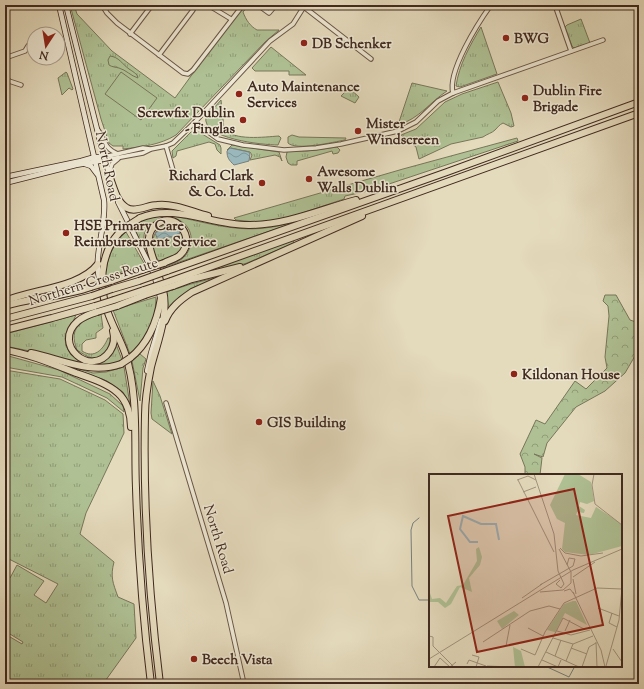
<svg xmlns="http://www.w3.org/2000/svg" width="644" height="689" font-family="'Sorts Mill Goudy',serif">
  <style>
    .grass { fill: url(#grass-tufts); stroke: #78765a }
    .forest { fill: url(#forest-crowns); stroke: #78765a }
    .garden { fill: #afc194; stroke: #78765a }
    .water { fill: url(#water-waves); stroke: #767f7d }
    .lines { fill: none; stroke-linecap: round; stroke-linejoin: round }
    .stream { stroke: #767f7d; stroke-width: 1 }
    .street-casing { stroke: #695647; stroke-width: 5.5 }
    .secondary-casing { stroke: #402a20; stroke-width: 6 }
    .highway-casing { stroke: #402a20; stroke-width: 8 }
    .street { stroke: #ede7d3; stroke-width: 3.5 }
    .secondary { stroke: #ede7d3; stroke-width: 4.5 }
    .highway { stroke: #e4dabc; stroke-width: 6 }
    .highway-bridge-casing { stroke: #402a20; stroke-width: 8; stroke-linecap: butt }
    .highway-bridge { stroke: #e4dabc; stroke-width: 6 }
    .poi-dot { fill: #8f2418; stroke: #ede7d3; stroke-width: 1.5 }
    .labels { text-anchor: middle; stroke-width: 3; stroke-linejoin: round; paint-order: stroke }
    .poi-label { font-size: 14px; font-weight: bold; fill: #402a20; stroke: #ede7d3; text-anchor: start }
    .street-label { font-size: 14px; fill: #402a20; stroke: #ede7d3 }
    .inset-river { fill: none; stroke: #9ab8bb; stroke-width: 2 }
    .inset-road { fill: none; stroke: #a2947e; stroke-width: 1 }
    .view { fill: #8f2418; fill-opacity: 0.15; stroke: #8f2418; stroke-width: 2 }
    .inset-edge { fill: none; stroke: #402a20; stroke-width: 2 }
  </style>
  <defs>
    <pattern id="grass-tufts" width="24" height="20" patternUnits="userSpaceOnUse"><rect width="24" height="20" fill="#afc194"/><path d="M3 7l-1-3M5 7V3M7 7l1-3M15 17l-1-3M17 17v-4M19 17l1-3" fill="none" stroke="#909d78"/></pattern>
    <pattern id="forest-crowns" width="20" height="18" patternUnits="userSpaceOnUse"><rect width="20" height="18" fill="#afc194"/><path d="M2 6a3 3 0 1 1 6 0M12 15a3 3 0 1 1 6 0" fill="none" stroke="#909d78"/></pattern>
    <pattern id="water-waves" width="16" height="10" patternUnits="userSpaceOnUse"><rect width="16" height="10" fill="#9ab8bb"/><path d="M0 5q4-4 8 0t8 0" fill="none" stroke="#7f9698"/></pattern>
  </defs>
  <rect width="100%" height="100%" fill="#e4dabc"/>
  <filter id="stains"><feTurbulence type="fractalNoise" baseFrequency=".005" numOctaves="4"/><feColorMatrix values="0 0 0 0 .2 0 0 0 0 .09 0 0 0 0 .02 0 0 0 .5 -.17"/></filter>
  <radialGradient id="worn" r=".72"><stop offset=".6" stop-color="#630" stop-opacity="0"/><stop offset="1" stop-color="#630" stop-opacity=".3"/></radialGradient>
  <!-- grass -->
  <g class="grass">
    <path d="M70,5h4l3,9 35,37 63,47 16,-22 54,-71h4l-6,7c3,8 7,14 14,18h22l-14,12 -89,93c-16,10 -35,12 -53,14v-3h-10l-4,-3 -8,-24z"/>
    <polygon points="581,19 590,43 574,48 572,46 565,27 567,25"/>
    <path d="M481,27l16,47 -37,13 -4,-1c3,-21 14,-41 25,-59z"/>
    <polygon points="271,47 306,75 289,75 289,71 255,71 252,68"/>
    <polygon points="66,72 67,73 73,89 72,90 69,88 62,95 58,78"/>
    <path d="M498,82l13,31 3,13 -3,1 -8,-4c-4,2 -5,4 -8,7 -3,3 -8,4 -12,7l-32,7 -32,15 -3,-12 -15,-12 15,-6 29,-27 17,-8z"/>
    <path d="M412,83l35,8c-17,11 -28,28 -49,34z"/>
    <polygon points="349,88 359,97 355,103 341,96"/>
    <path d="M221,100l3,29c10,12 40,8 55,7l2,2 -3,7c-14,0 -77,-6 -72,-28z"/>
    <polygon points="191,132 199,132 220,145 221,148 221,154 217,150 215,144 209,142 177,151 176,156 173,158 172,151"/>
    <path d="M292,135l7,2 47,1 -1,2c-11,2 -49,11 -57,3v-6z"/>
    <polygon points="517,138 518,141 368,191 345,196 344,199 290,217 276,220 255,222 236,220 234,218 403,169"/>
    <polygon points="232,145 279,152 282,161 280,157 275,155 250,160 252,155 250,152 231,148 227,150"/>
    <polygon points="337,147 340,150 338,153 333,154 332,151 297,161 297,165 291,165 288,163 286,157 287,152 289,151 307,151"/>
    <path d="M169,215c31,6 64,17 96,13 10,-1 21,-4 31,-6l-137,47v-1c7,-3 17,-5 23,-9 5,-4 8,-10 9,-16 3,-22 -23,-33 -38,-20 -4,4 -9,8 -9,13 -1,8 3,16 6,24l-17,-34c11,-8 23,-10 36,-11z"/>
    <path d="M171,223c2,2 6,3 8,5 8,7 6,21 -2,26 -5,4 -12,5 -18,7 -12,-13 -7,-36 12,-38z"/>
    <path d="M126,232l19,33 -40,12c2,-19 7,-32 21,-45z"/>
    <polygon points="293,240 294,243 247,263 168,286 251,255"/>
    <polygon points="218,277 179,297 168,312 166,292 191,284"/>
    <path d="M156,297c-1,20 -2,27 -13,44 -4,6 -7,10 -13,13l-17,-44z"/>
    <path d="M101,314l2,14 -7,5v5l-10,2 -4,4v7c12,8 21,-1 26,-13h2c0,10 -7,21 -18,20 -5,-1 -10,-5 -15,-8 -9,-23 4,-29 24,-36z"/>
    <polygon points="76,315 65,338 66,346 71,355 84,361 97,363 111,356 116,344 122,360 112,365 87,367 54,356 5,346 5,334"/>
    <polygon points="5,355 59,370 110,394 123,406 124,412 107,398 62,377 5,367"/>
    <polygon points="62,364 93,373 106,372 124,367 130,405 123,392 107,381"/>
    <path d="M5,370l55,9 45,21 18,14 1,19 -38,80 -6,21 34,28c-4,15 -1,21 4,35l16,7 2,34 -33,46h-98v-50l17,10 1,-2 -18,-11v-53h5l7,-13 27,16 -10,14 12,8 12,-19 -53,-27z"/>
    <polygon points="153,381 160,396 172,434 152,419 151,413"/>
  </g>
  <!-- forest -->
  <g class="forest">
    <path d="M110,56c9,1 12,8 19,13 3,2 5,3 8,6l1,3c-7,-2 -12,-8 -19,-10 -4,-1 -7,-1 -10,-3l-1,-5z"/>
    <polygon points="605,295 616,295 630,320 639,323 639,349 625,373 605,391 576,407 547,443 543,457 534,454 542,458 540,475 525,475 525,467 520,454 536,420 545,424 575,381 586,389 607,368 605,357 609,316 608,306 603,301"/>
    <polygon points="140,354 146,359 143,368 140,401 132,361"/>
  </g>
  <!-- garden -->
  <polygon class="garden" points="121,72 157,98 141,120 105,94"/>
  <!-- water -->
  <g class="water">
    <path d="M230,148l19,4 1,2 -1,7 -15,4c-5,-5 -7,-7 -7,-14z"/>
    <polygon points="170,227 176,228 180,232 178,237 167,237 158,240 155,233 164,228"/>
  </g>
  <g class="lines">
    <!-- stream -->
    <g class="stream">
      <polyline points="419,518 413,523 411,530 412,586 419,600 430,600"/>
      <polyline points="545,666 569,677 575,666"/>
    </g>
    <!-- street casing -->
    <g class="street-casing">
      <g id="street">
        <polyline points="102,5 107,13 117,23 183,73 188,74 193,70 243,5"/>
        <polyline points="208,5 231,19"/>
        <polyline points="258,5 269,13 275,6"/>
        <polyline points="555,5 571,51"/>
        <polyline points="304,7 371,59"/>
        <polyline points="130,34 152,5"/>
        <polyline points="159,55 193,10"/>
        <polyline points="5,58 25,51 28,46"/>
        <polyline points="5,79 9,81 5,86"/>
        <polyline points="9,81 21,85"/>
        <path d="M453,93c-6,-21 25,-70 38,-88"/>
        <polyline points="195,122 218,139 243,145 284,150 316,148 341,144 398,131 416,122 438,101 453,93 603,40"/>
        <path d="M98,130c9,11 4,17 20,24"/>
        <polyline points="166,146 175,177"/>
        <polyline points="104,157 143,148 150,149"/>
        <polyline points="105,160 143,153 151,149 166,146 173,143 195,122 270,41 293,24 305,5"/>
        <polyline points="109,173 112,164 118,159"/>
        <polyline points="166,403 226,603 244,684"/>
      </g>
    </g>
    <!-- secondary casing -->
    <g class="secondary-casing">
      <g id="secondary">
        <path d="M59,5l45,195c3,28 -13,58 -3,85"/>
        <polyline points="66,5 104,157 111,180"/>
        <polyline points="85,164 91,166 97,174"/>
        <polyline points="5,177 81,161 95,157 104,157"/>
        <polyline points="5,183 76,165 105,160"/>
        <polyline points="118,202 154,274 161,301"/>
        <polyline points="147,371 151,353 161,320"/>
      </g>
    </g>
    <!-- highway casing -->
    <g class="highway-casing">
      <g id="highway">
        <path d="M110,178c4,10 7,25 17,30 8,5 21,-3 30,-3 17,-2 35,7 51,11"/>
        <path d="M140,218c35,-15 73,8 110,7 37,0 72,-16 106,-25"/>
        <path d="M119,233c-20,22 -20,55 -11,80 5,14 12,26 17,40 14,42 9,90 11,135 2,65 7,131 15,196"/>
        <polyline points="167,271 447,172 639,102"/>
        <polyline points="111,281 142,270"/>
        <polyline points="171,281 639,113"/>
        <polyline points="173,286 192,279 240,267"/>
        <polyline points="112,289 139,281"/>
        <polyline points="114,300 144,290"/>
        <path d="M5,301c28,-12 75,-13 93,-37"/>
        <path d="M5,306c28,-9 58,-9 86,-19"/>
        <polyline points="117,306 145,295"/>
        <path d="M97,312c-7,2 -14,5 -19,9 -27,23 13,58 32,30 4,-6 5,-13 3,-20"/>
        <polyline points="5,319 92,296"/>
        <path d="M165,321c5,-13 15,-21 27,-29l170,-76"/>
        <polyline points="5,330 52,318 95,306"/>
        <path d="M5,350c25,4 48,14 71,23 14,5 31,10 42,20 9,8 13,22 13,34"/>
        <path d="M31,353c30,6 59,22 90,11"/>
        <path d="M130,358c19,-15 27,-36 31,-60"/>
        <path d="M160,684c-11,-89 -17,-179 -15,-269 0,-15 3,-33 6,-48 6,-24 18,-52 12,-77 -2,-6 -4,-13 -6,-20 -3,-10 -9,-21 -8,-32 0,-5 3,-10 7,-13 18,-16 42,13 24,30 -4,4 -11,5 -16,8"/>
      </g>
    </g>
    <!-- street -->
    <use href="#street" class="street"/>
    <!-- secondary -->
    <use href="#secondary" class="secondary"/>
    <!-- highway -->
    <use href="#highway" class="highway"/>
    <!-- highway-bridge casing -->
    <g class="highway-bridge-casing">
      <g id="highway-bridge">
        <polyline points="119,233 129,225 140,218"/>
        <polyline points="142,270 164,263"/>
        <polyline points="139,281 167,271"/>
        <polyline points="91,287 111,281"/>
        <polyline points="144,290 171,281"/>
        <polyline points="145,295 173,286"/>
        <polyline points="92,296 112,289"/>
        <polyline points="95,306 114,300"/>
        <polyline points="97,312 117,306"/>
        <polyline points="121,364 130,358"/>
      </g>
    </g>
    <!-- highway-bridge -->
    <use href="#highway-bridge" class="highway-bridge"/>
  </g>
  <!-- markers -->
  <g class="poi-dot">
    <circle cx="506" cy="38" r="4"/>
    <circle cx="304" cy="43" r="4"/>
    <circle cx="239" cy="94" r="4"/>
    <circle cx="525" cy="98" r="4"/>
    <circle cx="243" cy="120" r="4"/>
    <circle cx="358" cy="131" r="4"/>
    <circle cx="309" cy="179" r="4"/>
    <circle cx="262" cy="183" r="4"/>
    <circle cx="66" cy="233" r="4"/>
    <circle cx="514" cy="374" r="4"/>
    <circle cx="259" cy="422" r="4"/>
    <circle cx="194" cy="659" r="4"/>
  </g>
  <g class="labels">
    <!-- poi labels -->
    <g class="poi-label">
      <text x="514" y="43">BWG</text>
      <text x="312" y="48">DB Schenker</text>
      <text x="247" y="91">Auto Maintenance<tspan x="247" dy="16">Services</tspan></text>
      <text x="533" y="95">Dublin Fire<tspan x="533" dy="16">Brigade</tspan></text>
      <text x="235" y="117" text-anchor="end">Screwfix Dublin<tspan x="235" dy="16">- Finglas</tspan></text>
      <text x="366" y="128">Mister<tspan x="366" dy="16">Windscreen</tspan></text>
      <text x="317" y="176">Awesome<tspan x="317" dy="16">Walls Dublin</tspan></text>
      <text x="254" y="180" text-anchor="end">Richard Clark<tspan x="254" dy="16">&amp; Co. Ltd.</tspan></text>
      <text x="74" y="230">HSE Primary Care<tspan x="74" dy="16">Reimbursement Service</tspan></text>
      <text x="522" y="379">Kildonan House</text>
      <text x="267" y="427">GIS Building</text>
      <text x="202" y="664">Beech Vista</text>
    </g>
    <!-- street labels -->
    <g class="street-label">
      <text transform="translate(108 166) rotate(78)" y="5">North Road</text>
      <text transform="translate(93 281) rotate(-17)" y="5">Northern Cross Route</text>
      <text transform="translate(219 539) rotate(73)" y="5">North Road</text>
    </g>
  </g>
  <!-- overview -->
  <g transform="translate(429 474)">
    <rect width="193" height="193" fill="#e4dabc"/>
    <path d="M136,0h13l13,8 3,19 -7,3 -7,-2 -1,4 6,4 -1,3 -7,-1 -1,3 15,3 5,-11 20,13 6,5v21l-33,9 -24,-3 -3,-3 3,-26 -8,-4 -7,-14zM144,127h3l11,24 -22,-12 -14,28 4,-9 -8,-2 17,-26zM85,137l5,4 -17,14 -5,-8zM84,173l8,4 4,16h-10z" fill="#afc194"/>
    <path d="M50,73l3,10 -2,8 -11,13 3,14 -12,-5 -9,17 -6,4 -7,-6h-8l-1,-12 3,9 8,-1 6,5 11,-17 6,-1 14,-24 -1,-12z" fill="#afc194"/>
    <path class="inset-river" d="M49,68h-8l-10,-13 3,-13 18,8h15l3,16"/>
    <path class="inset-road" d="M105,0l20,60 4,37 6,13 -3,4 -5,-4 4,-4M165,0l-2,11 3,19 27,21M88,6l11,-4 8,4M89,6l36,72M94,18l13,-5M131,74l5,5 16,3 22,-3M144,103l22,-15M144,105l3,15M111,111l33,-19 2,-7 -6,-1 -2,7M135,117l6,-2 4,5M111,118l23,-2 8,-7v-11l-12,-23M144,118l28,58 4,17M93,124l20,-14M171,136l-2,-2 21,8M183,139l-3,10 8,4M99,154l15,8M128,157l14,4 19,-5M136,157l5,-11M0,162l4,1v9l21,21M124,164l20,6 20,-8M54,168l47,-31 19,-5 11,3M167,168l1,25M77,172l4,-21M142,174l16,6M92,175l14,6 10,-23 19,-29 33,-15 25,1M184,175l9,13M117,178l33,15M43,181l7,2 -3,10M126,182l6,-16M0,185l144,-89 49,-21M113,186l16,7 3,-7M137,187l7,-17M38,190l2,-4 17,6M58,192l24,1M177,192l13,-46 3,-32M5,193l6,-9 10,9 6,-5M109,193l25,-49 21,11M153,193l7,-20 7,-4"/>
    <path class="view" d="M145,15l29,136 -126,27 -29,-136z"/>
    <rect width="193" height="193" class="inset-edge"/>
  </g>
  <!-- margin -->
  <rect width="644" height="689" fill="none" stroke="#e4dabc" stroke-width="20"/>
  <rect x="6" y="6" width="632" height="677" fill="none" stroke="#402a20" stroke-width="2"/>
  <rect x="10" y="10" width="624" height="669" fill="none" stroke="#402a20"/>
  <!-- north arrow -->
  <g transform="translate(46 46) rotate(192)"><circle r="19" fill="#ede7d3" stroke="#a89b8b"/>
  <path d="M0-3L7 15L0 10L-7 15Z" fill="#8f2418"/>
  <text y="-6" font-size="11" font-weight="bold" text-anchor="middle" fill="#402a20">N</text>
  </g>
  <rect width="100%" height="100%" filter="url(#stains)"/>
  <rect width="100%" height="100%" fill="url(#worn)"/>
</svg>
